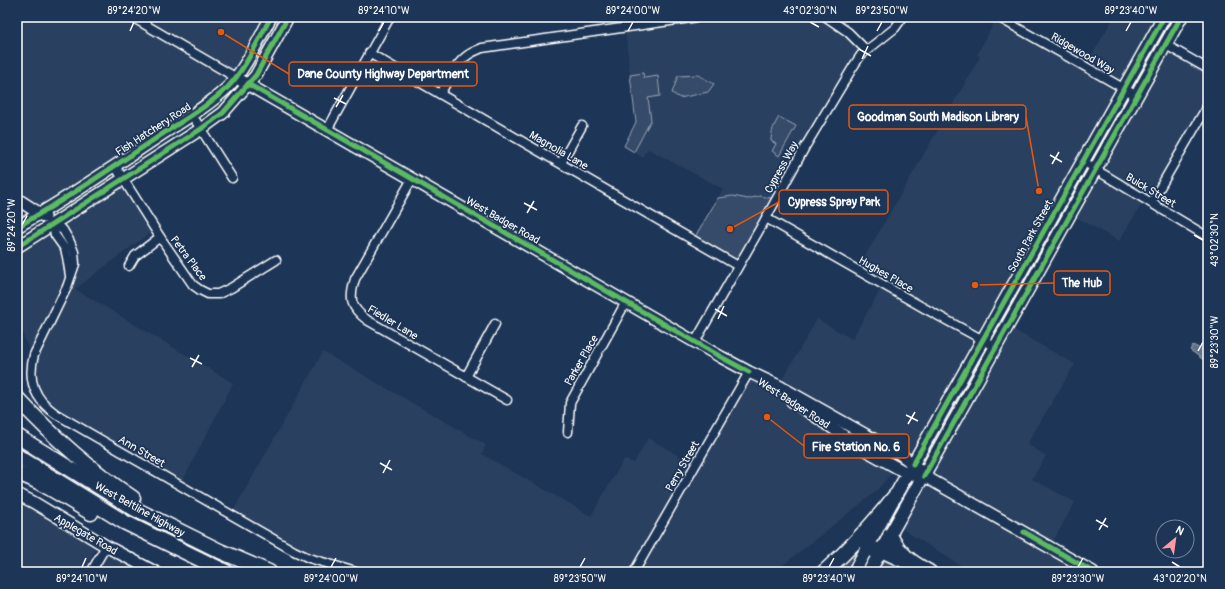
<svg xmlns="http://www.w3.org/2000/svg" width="1225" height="589" font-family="Pangolin,sans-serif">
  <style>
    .built { fill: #2a4161 }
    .green { fill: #364b69; stroke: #9aa5b4 }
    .water { fill: #617289; stroke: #a0aab8 }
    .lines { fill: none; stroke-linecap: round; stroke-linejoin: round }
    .street-casing { stroke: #fff; stroke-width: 11 }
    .secondary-casing { stroke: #fff; stroke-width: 14 }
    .primary-casing { stroke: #fff; stroke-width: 15 }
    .highway-casing { stroke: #fff; stroke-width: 17 }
    .street { stroke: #1d3557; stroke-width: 8 }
    .secondary { stroke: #1d3557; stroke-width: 11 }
    .primary { stroke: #1d3557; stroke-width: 12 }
    .highway { stroke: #1d3557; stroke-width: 14 }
    .cycleway-casing { stroke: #1d3557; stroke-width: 8 }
    .cycleway { stroke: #5cba63; stroke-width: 5 }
    .ticks { fill: none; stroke: #fff; stroke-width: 1.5 }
    .labels { text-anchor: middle; stroke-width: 3.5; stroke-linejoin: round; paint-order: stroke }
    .street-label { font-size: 11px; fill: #fff; stroke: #1d3557 }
    .leader { fill: none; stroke: #e8590c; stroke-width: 1.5 }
    .callout-dot { fill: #e8590c; stroke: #1d3557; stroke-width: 1.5 }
    .callout { fill: #1d3557; stroke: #e8590c; stroke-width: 1.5 }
    .callout-label { font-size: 12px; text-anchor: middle; font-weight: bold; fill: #fff }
    .neatline { fill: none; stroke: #fff; stroke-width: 1.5 }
    .ticks-label { font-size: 10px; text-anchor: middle; fill: #fff }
  </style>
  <rect width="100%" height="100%" fill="#1d3557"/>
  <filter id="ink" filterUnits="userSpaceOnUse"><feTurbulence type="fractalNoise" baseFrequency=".025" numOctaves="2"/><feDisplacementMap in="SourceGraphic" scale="8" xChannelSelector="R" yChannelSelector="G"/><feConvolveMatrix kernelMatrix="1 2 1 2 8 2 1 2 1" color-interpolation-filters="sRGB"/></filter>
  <g filter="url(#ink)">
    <!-- built -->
    <g class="built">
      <polygon points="17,17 271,17 229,86 41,213 17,199"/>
      <polygon points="698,17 826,17 866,50 777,199 759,196 748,199 733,196 718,198 723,189 648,149 642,157 624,146 636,122 630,75 625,28"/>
      <polygon points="1114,17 1164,17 913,464 892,473 874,493 774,572 356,572 309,558 231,515 323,352 486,445 482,454 591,516 624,459 634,463 648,438 695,465 749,372 779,386 817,319 852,339 883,285 857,270 980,57 977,55 996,19 1085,67"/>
      <polygon points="1166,45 1208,69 1208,105 1151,203 1145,199 1119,241 1070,214"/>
      <polygon points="122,179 155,229 75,289 233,383 180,486 82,429 48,403 39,389 35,373 38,357 30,353 17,319 17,256 25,242"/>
      <polygon points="1007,326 1075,364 1027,444 1046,456 1032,479 1075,502 1050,547 1093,572 971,572 896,525"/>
      <polygon points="17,501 32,508 96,548 83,572 17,572"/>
      <polygon points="106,554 150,572 96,572"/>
    </g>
    <!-- green -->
    <g class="green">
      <polygon points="643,73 644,78 658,76 660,96 648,98 651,120 634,152 624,146 636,122 630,75"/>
      <polygon points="698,75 714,84 708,92 680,98 672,93 678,76"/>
      <path d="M779,117l17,9 -17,30 -7,-5 4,-7 -5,-3c0,-9 3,-16 8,-24z"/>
      <polygon points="733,196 748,199 759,196 777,199 738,266 693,240 718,198"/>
      <polygon points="860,545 862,546 846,572 834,572"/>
      <polygon points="884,558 892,559 915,572 876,572"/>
    </g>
    <!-- water -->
    <polygon class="water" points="1193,345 1208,353 1208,358 1207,357 1205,361 1190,350"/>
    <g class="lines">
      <!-- street casing -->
      <g class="street-casing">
        <g id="street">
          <polyline points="132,17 235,77"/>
          <polyline points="826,17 848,32 866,50"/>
          <polyline points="998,17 1137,96"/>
          <polyline points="1166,45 1208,69"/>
          <polyline points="369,53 738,266"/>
          <path d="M440,94c8,-13 15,-30 28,-39 4,-3 10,-5 14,-7l216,-31"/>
          <polyline points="192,115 232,178"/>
          <polyline points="327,130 390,17"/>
          <polyline points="1083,161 1103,174 1208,237"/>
          <polyline points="561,163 582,126"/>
          <polyline points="115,166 160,237 193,285 200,290 208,294 218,294 231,288 276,260"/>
          <path d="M412,179l-57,100c-6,20 -5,28 12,41l140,80"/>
          <polyline points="1151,203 1208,105"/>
          <polyline points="766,218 924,308 996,347"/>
          <path d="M53,224l10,6 7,12 4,10 1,12 -8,23 -33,68c-7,25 0,44 22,59l238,137 15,7 47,14"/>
          <polyline points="53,224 55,235 65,249 67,257 70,276"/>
          <polyline points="129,266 135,256 160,237"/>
          <polyline points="695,342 766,218 805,147 853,67 861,55 895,28 903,17"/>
          <polyline points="466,377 495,324"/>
          <polyline points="568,432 570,403 626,302"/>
          <polyline points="91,572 106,546"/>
          <polyline points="634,572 749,372"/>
        </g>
      </g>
      <!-- secondary casing -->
      <g class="secondary-casing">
        <g id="secondary">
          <polyline points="235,77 721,357 749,372 779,386 900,454 913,464 924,476 1093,572"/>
          <polyline points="17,199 45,217"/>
          <path d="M17,227c49,-28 95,-59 141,-90 24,-16 49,-30 70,-50 18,-19 30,-47 43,-70"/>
          <polyline points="17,247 201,129 223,113 256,75 288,17"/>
          <polyline points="792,401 826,423 845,437 858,446 903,471 915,475"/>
          <polyline points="17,494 33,502 106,546 155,572"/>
        </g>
      </g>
      <!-- primary casing -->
      <g class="primary-casing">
        <g id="primary">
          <polyline points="854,572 895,496 1164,17"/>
          <polyline points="869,572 943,441 1070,214 1181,17"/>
        </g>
      </g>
      <!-- highway casing -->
      <g class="highway-casing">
        <g id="highway">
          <path d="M17,398c35,38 73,72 116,100"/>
          <polyline points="17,436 135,509 220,551 269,572"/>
          <polyline points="17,456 124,522 226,572"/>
          <path d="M17,473c26,9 50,26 74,40"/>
          <path d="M890,535c9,19 21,27 39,37"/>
          <polyline points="867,549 881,550 905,561"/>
          <path d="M824,572c26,-23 49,-48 71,-76"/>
        </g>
      </g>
      <!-- street -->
      <use href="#street" class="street"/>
      <!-- secondary -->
      <use href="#secondary" class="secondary"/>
      <!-- primary -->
      <use href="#primary" class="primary"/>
      <!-- highway -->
      <use href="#highway" class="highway"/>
      <!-- cycleway casing -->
      <g class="cycleway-casing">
        <g id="cycleway">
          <polyline points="248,84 721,357 749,372"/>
          <path d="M17,227c49,-28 95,-59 141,-90 24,-16 49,-30 70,-50 18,-19 30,-47 43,-70"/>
          <polyline points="17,247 201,129 223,113 256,75 288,17"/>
          <polyline points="913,464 1164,17"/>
          <polyline points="924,476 1181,17"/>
          <polyline points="1024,532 1093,572"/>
        </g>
      </g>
      <!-- cycleway -->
      <use href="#cycleway" class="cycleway"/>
    </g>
  </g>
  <!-- ticks -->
  <path class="ticks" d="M810,22l9,5M130,31l4,-9M379,31l5,-9M628,31l5,-9M877,31l5,-9M1126,31l5,-9M859,49l12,7M862,59l6,-13M334,98l12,6M336,107l7,-12M1050,155l12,7M1052,164l7,-12M524,203l13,7M527,213l7,-12M22,225l5,-9M1194,235l9,5M715,309l12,7M718,319l6,-13M1198,351l5,-9M190,358l12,6M192,367l7,-12M906,415l12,6M908,424l7,-12M380,463l12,7M383,473l7,-13M1096,520l12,7M1099,530l7,-12M1172,562l8,5M82,567l4,-9M331,567l5,-9M580,567l5,-9M829,567l5,-9M1078,567l5,-9"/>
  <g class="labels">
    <!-- street labels -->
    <g class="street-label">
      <text transform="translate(1083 53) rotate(30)" y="4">Ridgewood Way</text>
      <text transform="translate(153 129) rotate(-33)" y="4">Fish Hatchery Road</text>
      <text transform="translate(559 150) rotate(30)" y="4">Magnolia Lane</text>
      <text transform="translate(781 167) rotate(-61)" y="4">Cypress Way</text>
      <text transform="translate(1151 190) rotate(31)" y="4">Buick Street</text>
      <text transform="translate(503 220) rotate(30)" y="4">West Badger Road</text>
      <text transform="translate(1030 236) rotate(-61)" y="4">South Park Street</text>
      <text transform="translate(189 258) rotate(53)" y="4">Petra Place</text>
      <text transform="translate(886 274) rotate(30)" y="4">Hughes Place</text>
      <text transform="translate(393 322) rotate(31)" y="4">Fiedler Lane</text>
      <text transform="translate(581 360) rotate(-60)" y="4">Parker Place</text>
      <text transform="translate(794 403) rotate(33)" y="4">West Badger Road</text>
      <text transform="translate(142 451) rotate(30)" y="4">Ann Street</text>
      <text transform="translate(682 466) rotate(-60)" y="4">Perry Street</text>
      <text transform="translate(140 509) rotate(29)" y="4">West Beltline Highway</text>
      <text transform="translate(86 534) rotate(30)" y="4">Applegate Road</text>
    </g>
  </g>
  <!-- callouts -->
  <path class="leader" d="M221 32L289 74M1039 191L1026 117M730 229L779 202M975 285L1054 283M767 417L804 446"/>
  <g class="callout-dot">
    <circle cx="221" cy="32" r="4"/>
    <circle cx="1039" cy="191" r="4"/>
    <circle cx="730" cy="229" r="4"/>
    <circle cx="975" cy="285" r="4"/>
    <circle cx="767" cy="417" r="4"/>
  </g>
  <g class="callout">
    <rect x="289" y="62" width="188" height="24" rx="4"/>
    <rect x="849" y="105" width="177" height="24" rx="4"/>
    <rect x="779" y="190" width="109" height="24" rx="4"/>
    <rect x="1054" y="271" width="56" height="24" rx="4"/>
    <rect x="804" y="434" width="105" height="24" rx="4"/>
  </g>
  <g class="callout-label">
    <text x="383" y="78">Dane County Highway Department</text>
    <text x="938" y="121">Goodman South Madison Library</text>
    <text x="834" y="206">Cypress Spray Park</text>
    <text x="1082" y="287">The Hub</text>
    <text x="856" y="451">Fire Station No. 6</text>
  </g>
  <!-- margin -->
  <rect width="1225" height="589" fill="none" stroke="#1d3557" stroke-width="44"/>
  <!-- north arrow -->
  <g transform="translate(1175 539) rotate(29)"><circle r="19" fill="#1d3557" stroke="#77869a"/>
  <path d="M0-3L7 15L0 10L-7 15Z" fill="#ff9aa2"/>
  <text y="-6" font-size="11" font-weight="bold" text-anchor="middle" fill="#ffffff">N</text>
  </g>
  <rect x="22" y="22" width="1181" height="545" class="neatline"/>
  <g class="ticks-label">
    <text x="134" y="14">89°24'20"W</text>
    <text x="384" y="14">89°24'10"W</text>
    <text x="633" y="14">89°24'00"W</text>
    <text x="810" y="14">43°02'30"N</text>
    <text x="882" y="14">89°23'50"W</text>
    <text x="1131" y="14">89°23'40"W</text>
    <text transform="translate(11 225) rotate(-90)" y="4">89°24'20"W</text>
    <text transform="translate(1214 240) rotate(-90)" y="4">43°02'30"N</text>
    <text transform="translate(1214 342) rotate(-90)" y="4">89°23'30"W</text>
    <text x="82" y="582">89°24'10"W</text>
    <text x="331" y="582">89°24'00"W</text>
    <text x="580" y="582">89°23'50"W</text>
    <text x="829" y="582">89°23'40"W</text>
    <text x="1078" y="582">89°23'30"W</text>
    <text x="1180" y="582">43°02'20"N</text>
  </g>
</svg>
